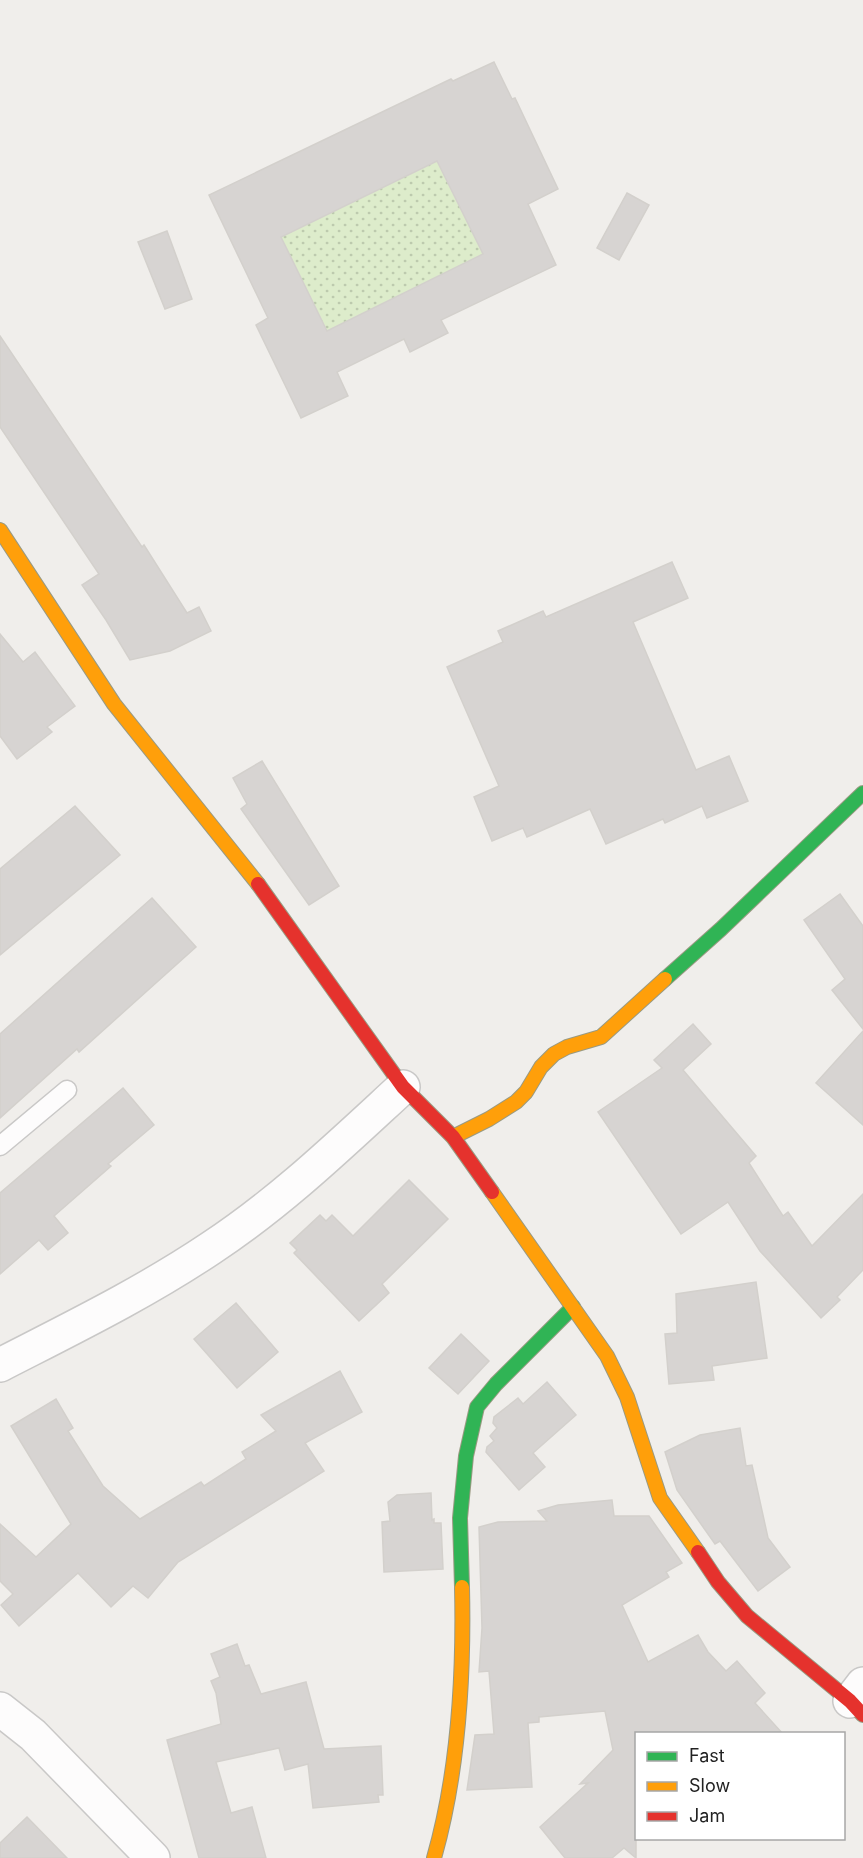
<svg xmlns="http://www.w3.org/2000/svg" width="863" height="1858" font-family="Inter,sans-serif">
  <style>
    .grass { fill: url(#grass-dots) }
    .building { fill: #d7d4d2; stroke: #d3d0cc; stroke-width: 1.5; fill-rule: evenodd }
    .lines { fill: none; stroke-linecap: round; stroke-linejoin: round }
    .lane-casing { stroke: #c9c8c7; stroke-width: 21 }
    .street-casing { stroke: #c9c8c7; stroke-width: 36 }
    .fast-casing { stroke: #999a82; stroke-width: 16 }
    .slow-casing { stroke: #999a82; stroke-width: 16 }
    .jam-casing { stroke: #999a82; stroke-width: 16 }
    .lane { stroke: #fdfcfc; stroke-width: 18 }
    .street { stroke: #fdfcfc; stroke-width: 33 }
    .fast { stroke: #30b455; stroke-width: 14 }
    .slow { stroke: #ff9f0a; stroke-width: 14 }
    .jam { stroke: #e5322d; stroke-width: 14 }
  </style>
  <defs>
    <pattern id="grass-dots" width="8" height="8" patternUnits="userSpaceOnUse" patternTransform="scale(1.5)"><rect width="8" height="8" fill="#ddeccb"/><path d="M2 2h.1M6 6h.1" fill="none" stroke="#bdcaae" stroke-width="1.8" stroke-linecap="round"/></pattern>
  </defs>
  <rect width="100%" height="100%" fill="#f0eeeb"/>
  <!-- grass -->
  <polygon class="grass" points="437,161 483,254 327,331 281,237"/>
  <!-- building -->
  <g class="building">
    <path d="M494,62l18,37 3,-1 43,91 -30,15 28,61 -115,55 7,13 -38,19 -6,-13 -67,33 11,24 -47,22 -45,-93 12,-7 -59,-123 242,-116 2,2zM437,161l46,93 -156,77 -46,-94z"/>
    <polygon points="627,193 649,205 619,260 597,248"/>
    <polygon points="167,231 192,299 165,309 138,242"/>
    <polygon points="0,336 142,547 144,545 187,613 199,607 211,631 170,651 130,660 106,620 82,585 99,574 0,427"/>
    <polygon points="672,562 688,598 633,622 696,770 729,756 748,801 707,818 702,806 665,823 663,819 606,844 590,809 527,837 523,828 492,841 474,797 499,786 447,667 503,642 498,631 543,611 546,617"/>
    <polygon points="0,634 23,662 35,652 75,706 47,727 52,732 17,759 0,736"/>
    <polygon points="262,761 339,886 309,905 241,809 247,804 233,778"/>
    <polygon points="75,806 120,855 0,955 0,869"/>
    <polygon points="840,894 863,926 863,1029 832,990 845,979 804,920"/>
    <polygon points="152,898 196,947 79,1052 77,1049 0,1118 0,1034"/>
    <polygon points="693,1024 711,1044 683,1070 756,1156 749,1163 783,1216 788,1212 812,1246 863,1194 863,1270 837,1297 840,1300 821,1318 760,1251 728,1202 681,1234 598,1112 662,1068 654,1060"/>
    <polygon points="863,1031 863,1125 816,1083"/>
    <polygon points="123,1088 154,1125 108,1164 111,1166 54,1216 68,1233 48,1250 39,1240 0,1274 0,1193"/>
    <polygon points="409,1180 448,1219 382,1284 389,1293 359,1321 294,1253 297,1250 290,1243 320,1215 326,1221 332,1215 353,1236"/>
    <polygon points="756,1282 767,1358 712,1366 714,1380 669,1384 665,1334 677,1333 676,1294"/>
    <polygon points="236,1303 278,1352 237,1388 194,1339"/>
    <polygon points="461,1334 489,1361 458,1394 429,1368"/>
    <polygon points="340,1371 362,1412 305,1443 324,1471 178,1562 148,1598 133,1586 111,1607 78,1573 19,1626 1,1605 13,1594 0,1581 0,1524 36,1557 71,1524 11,1426 56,1399 73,1428 68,1431 103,1486 140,1519 201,1482 204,1486 246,1459 242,1452 276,1431 261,1415"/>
    <polygon points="547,1382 576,1415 533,1453 545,1467 519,1490 486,1452 487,1447 494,1441 490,1436 497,1428 493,1423 494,1417 518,1398 523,1404"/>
    <polygon points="740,1428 746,1466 752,1465 768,1538 790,1567 758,1591 720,1541 715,1544 677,1490 665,1452 700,1435"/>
    <polygon points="431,1493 432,1520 434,1519 434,1523 441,1523 443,1569 384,1572 382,1522 390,1521 388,1502 397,1495"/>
    <polygon points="612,1500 614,1516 649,1516 682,1563 666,1572 669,1577 622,1605 648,1662 698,1635 708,1652 726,1671 737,1661 765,1693 755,1703 783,1734 636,1734 636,1858 624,1848 612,1858 565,1858 540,1827 588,1783 580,1784 613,1750 605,1711 539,1717 539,1722 528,1723 532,1787 467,1790 475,1735 494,1734 489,1671 479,1672 482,1628 479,1527 498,1522 547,1521 538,1511 558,1505"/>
    <polygon points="237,1644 245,1666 249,1665 261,1694 306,1682 324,1749 381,1746 383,1795 378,1795 379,1802 313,1808 308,1764 285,1770 279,1748 216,1762 231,1813 252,1807 266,1858 199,1858 167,1740 221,1724 216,1693 211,1681 220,1677 211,1654"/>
    <polygon points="27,1817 67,1858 0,1858 0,1843"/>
  </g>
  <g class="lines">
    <!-- lane casing -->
    <g class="lane-casing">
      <polyline id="lane" points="0,1146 67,1090"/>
    </g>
    <!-- street casing -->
    <g class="street-casing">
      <g id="street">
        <path d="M0,1365c72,-37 144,-72 211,-117 70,-46 130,-104 192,-161"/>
        <polyline points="850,1701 863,1684"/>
        <polyline points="0,1709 33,1735 153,1858"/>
      </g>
    </g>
    <!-- fast casing -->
    <g class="fast-casing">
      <g id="fast">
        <polyline points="665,979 721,929 863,793"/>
        <polyline points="462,1587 460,1518 466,1456 477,1407 496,1384 573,1307"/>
      </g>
    </g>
    <!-- slow casing -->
    <g class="slow-casing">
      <g id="slow">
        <polyline points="0,530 114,704 258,884"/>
        <polyline points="453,1137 489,1119 516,1102 526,1092 541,1067 554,1054 567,1047 601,1037 665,979"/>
        <polyline points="492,1192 607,1356 627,1397 660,1498 698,1552"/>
        <path d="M434,1858c24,-84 30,-184 28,-271"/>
      </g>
    </g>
    <!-- jam casing -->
    <g class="jam-casing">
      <g id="jam">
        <polyline points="258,884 403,1087 453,1137 492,1192"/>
        <polyline points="698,1552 718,1582 747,1616 850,1701 863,1715"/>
      </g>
    </g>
    <!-- lane -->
    <use href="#lane" class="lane"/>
    <!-- street -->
    <use href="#street" class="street"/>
    <!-- fast -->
    <use href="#fast" class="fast"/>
    <!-- slow -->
    <use href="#slow" class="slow"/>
    <!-- jam -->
    <use href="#jam" class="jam"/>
  </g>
  <!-- legend -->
  <rect x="635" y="1732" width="210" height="108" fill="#ffffff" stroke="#a7a7a7" stroke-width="1.5"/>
  <rect x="647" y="1752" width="30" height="9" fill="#30b455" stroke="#a7a7a7" stroke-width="1.5"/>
  <text x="689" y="1762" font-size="18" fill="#222222">Fast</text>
  <rect x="647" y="1782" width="30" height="9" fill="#ff9f0a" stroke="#a7a7a7" stroke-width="1.5"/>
  <text x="689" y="1792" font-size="18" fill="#222222">Slow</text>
  <rect x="647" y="1812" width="30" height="9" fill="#e5322d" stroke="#a7a7a7" stroke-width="1.5"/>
  <text x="689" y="1822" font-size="18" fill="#222222">Jam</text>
</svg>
